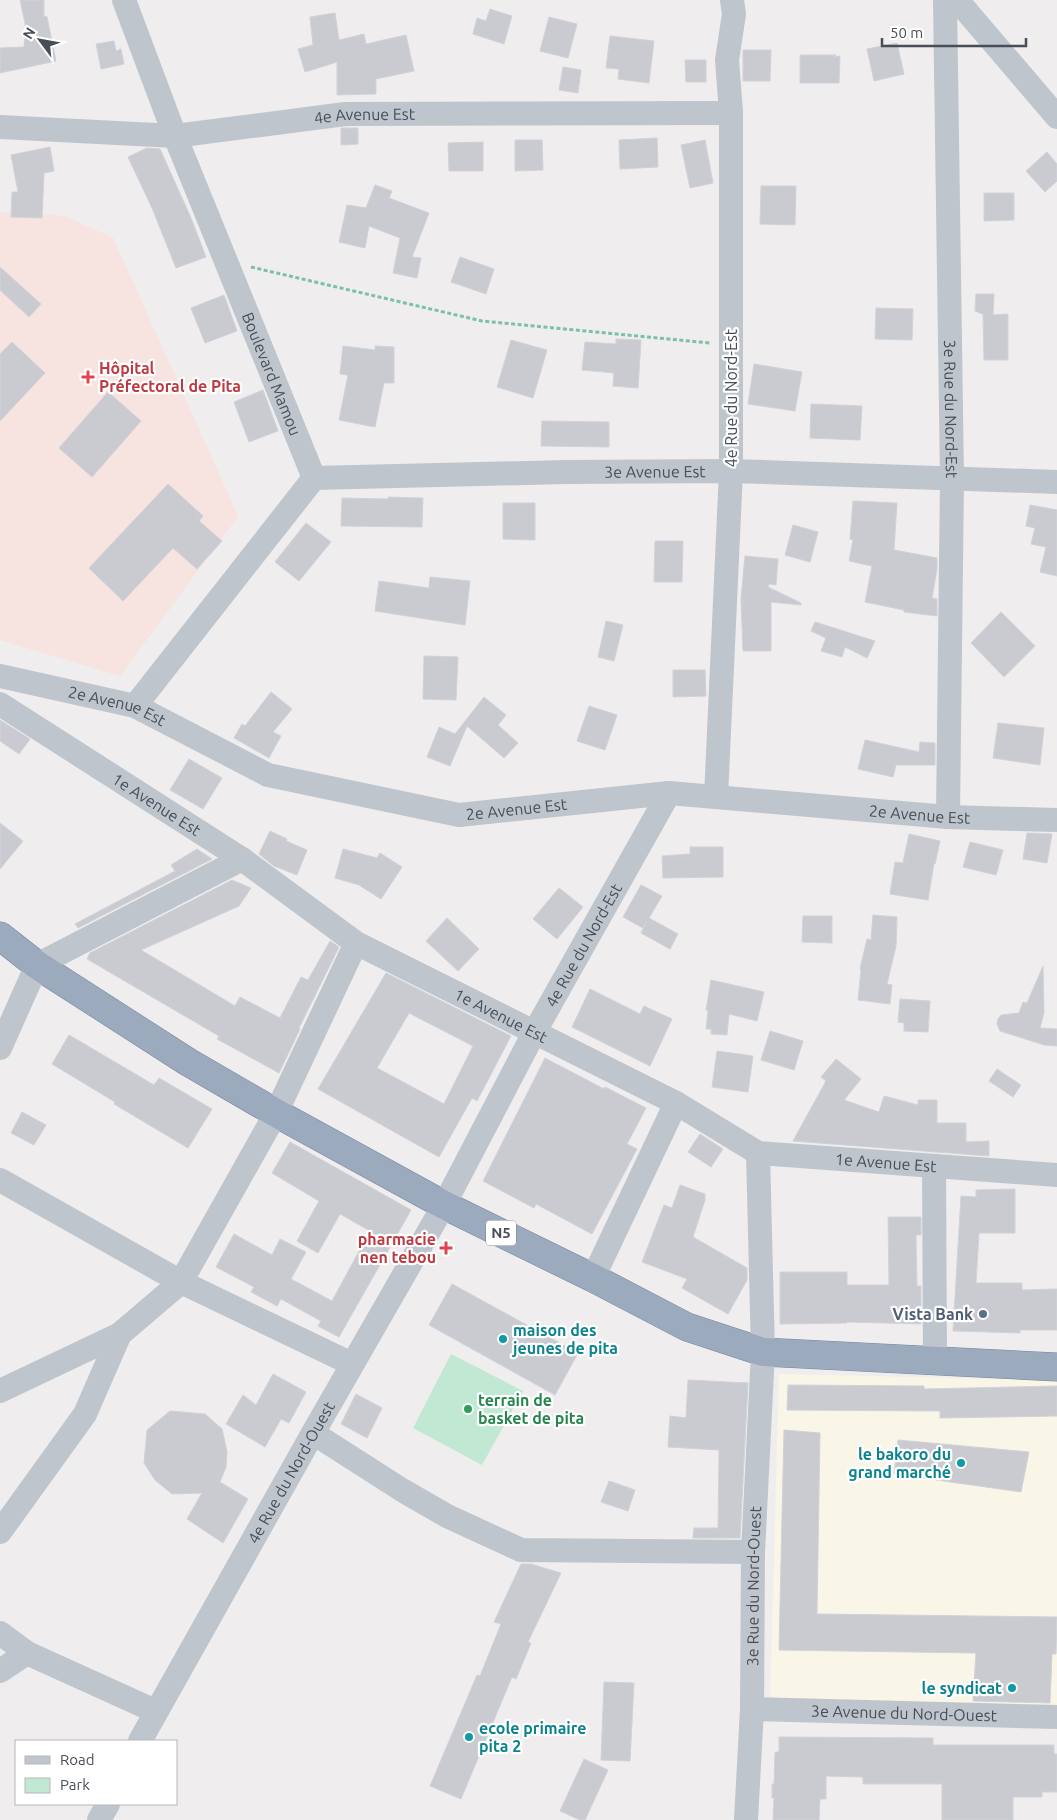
<svg xmlns="http://www.w3.org/2000/svg" width="1057" height="1820" font-family="Ubuntu,sans-serif">
  <style>
    .commercial { fill: #f9f5e7 }
    .medical { fill: #f7e3df }
    .park { fill: #c0e8d3 }
    .building { fill: #cacbd1; stroke: #d1d2d7; fill-rule: evenodd }
    .lines { fill: none; stroke-linecap: round; stroke-linejoin: round }
    .trunk-casing { stroke: #7586a1; stroke-width: 29 }
    .path { stroke: #7cc1a6; stroke-width: 3; stroke-dasharray: 4 2.5; stroke-linecap: butt }
    .minor { stroke: #bfc5cd; stroke-width: 24 }
    .trunk { stroke: #9caabe; stroke-width: 28 }
    .health-dot { fill: #e0444e; stroke: #fff; stroke-width: 2 }
    .service-dot { fill: #5c6f8a; stroke: #fff; stroke-width: 2 }
    .culture-dot { fill: #0f9aa8; stroke: #fff; stroke-width: 2 }
    .leisure-dot { fill: #2e9e5b; stroke: #fff; stroke-width: 2 }
    .labels { text-anchor: middle; stroke-width: 4.5; stroke-linejoin: round; paint-order: stroke }
    .shield { fill: #fff; stroke: #7e8389; stroke-width: 1 }
    .shield-label { font-size: 15px; font-weight: bold; fill: #474e57 }
    .street-label { font-size: 16px; fill: #474e57; stroke: #fff }
    .health-label { font-size: 16px; font-weight: bold; fill: #be3a42; stroke: #fff; text-anchor: start }
    .service-label { font-size: 16px; font-weight: bold; fill: #4e5e75; stroke: #fff; text-anchor: end }
    .culture-label { font-size: 16px; font-weight: bold; fill: #0d838f; stroke: #fff; text-anchor: start }
    .leisure-label { font-size: 16px; font-weight: bold; fill: #27864d; stroke: #fff; text-anchor: start }
  </style>
  <rect width="100%" height="100%" fill="#efeded"/>
  <!-- commercial -->
  <polygon class="commercial" points="779,1374 1057,1380 1057,1705 770,1699"/>
  <!-- medical -->
  <polygon class="medical" points="0,212 65,216 113,238 238,516 120,676 0,640"/>
  <!-- park -->
  <polygon class="park" points="451,1354 523,1391 482,1465 413,1428"/>
  <!-- building -->
  <g class="building">
    <polygon points="20,0 44,0 44,16 47,17 56,61 0,73 0,48 24,47 26,28"/>
    <polygon points="490,9 512,16 504,44 473,34 477,18 486,21"/>
    <polygon points="335,13 339,40 364,34 366,44 406,35 414,71 376,79 376,94 337,95 337,62 305,72 298,49 313,45 310,17"/>
    <polygon points="549,17 577,24 568,58 540,51"/>
    <polygon points="610,36 654,41 649,83 618,79 619,69 606,68"/>
    <polygon points="114,41 116,51 121,49 124,64 101,69 96,44"/>
    <polygon points="897,43 904,74 874,81 867,49"/>
    <polygon points="743,50 771,50 770,81 743,81"/>
    <polygon points="800,55 836,55 834,57 840,56 839,83 800,83"/>
    <polygon points="685,60 706,60 706,82 686,82"/>
    <polygon points="563,67 581,70 578,93 559,90"/>
    <polygon points="341,128 358,128 358,144 341,145"/>
    <polygon points="657,138 658,167 620,169 619,140"/>
    <polygon points="515,140 542,140 543,170 515,171"/>
    <polygon points="705,140 713,183 690,188 681,145"/>
    <polygon points="483,142 483,171 449,171 448,143"/>
    <polygon points="50,147 54,171 44,173 42,218 11,217 12,192 18,192 11,155"/>
    <polygon points="147,148 160,149 191,218 206,257 176,268 152,208 128,157"/>
    <polygon points="1047,152 1057,164 1057,181 1045,192 1026,171"/>
    <polygon points="375,185 392,191 389,198 429,213 412,257 421,258 417,278 393,273 400,238 369,226 365,248 339,242 347,205 366,208"/>
    <polygon points="761,186 796,186 795,225 760,224"/>
    <polygon points="984,193 1014,193 1014,220 984,221"/>
    <polygon points="460,257 494,269 486,294 451,282"/>
    <polygon points="0,267 41,304 29,317 0,290"/>
    <polygon points="976,294 994,294 993,315 1008,314 1008,360 984,360 983,315 985,315 975,311"/>
    <polygon points="224,295 237,331 205,343 191,308"/>
    <polygon points="876,308 913,309 912,340 875,339"/>
    <polygon points="616,339 641,340 638,388 613,386 614,373 582,370 585,342 616,344"/>
    <polygon points="511,340 547,350 533,398 497,387"/>
    <polygon points="12,342 45,373 0,421 0,354"/>
    <polygon points="343,346 375,350 375,346 394,347 394,383 384,383 375,427 339,420 348,375 340,374"/>
    <polygon points="754,364 802,372 795,411 748,404"/>
    <polygon points="263,390 278,431 249,442 234,402"/>
    <polygon points="108,392 141,421 92,477 59,448"/>
    <polygon points="811,404 862,406 860,440 810,438"/>
    <polygon points="542,421 609,422 609,447 541,446"/>
    <polygon points="168,484 203,516 199,521 222,541 197,569 173,548 123,601 89,568"/>
    <polygon points="388,497 423,498 422,527 341,526 342,498 388,499"/>
    <polygon points="853,501 897,503 894,550 937,558 937,569 932,598 937,599 937,616 904,612 904,610 865,602 872,566 849,561 853,540 850,539"/>
    <polygon points="503,503 535,503 535,540 503,539"/>
    <polygon points="1030,505 1057,510 1057,576 1040,572 1046,547 1031,544 1035,528 1026,526"/>
    <polygon points="306,523 331,542 299,581 275,562"/>
    <polygon points="793,525 818,532 810,562 785,555"/>
    <polygon points="655,541 683,541 682,582 654,582"/>
    <polygon points="745,556 778,559 776,585 769,584 768,587 801,603 801,605 771,602 771,651 743,651 741,599"/>
    <polygon points="430,577 470,581 465,625 375,611 379,581 429,588"/>
    <polygon points="1001,612 1035,646 1004,677 971,643"/>
    <polygon points="606,621 623,625 614,661 598,657"/>
    <polygon points="815,622 875,641 867,658 845,647 842,657 821,651 826,638 811,631"/>
    <polygon points="424,656 458,657 456,700 423,699"/>
    <polygon points="673,670 705,670 706,696 673,697"/>
    <polygon points="271,692 292,709 273,732 281,736 269,758 234,738 242,724 245,726"/>
    <polygon points="484,697 506,715 498,725 518,743 504,758 467,726 450,766 427,757 439,727 455,734"/>
    <polygon points="589,706 617,715 605,750 577,741"/>
    <polygon points="0,720 30,739 19,754 0,741"/>
    <polygon points="998,723 1044,728 1040,765 993,758"/>
    <polygon points="865,740 919,752 920,742 935,743 935,765 896,765 893,777 858,769"/>
    <polygon points="189,759 222,778 203,809 170,790"/>
    <polygon points="0,823 23,841 0,869"/>
    <polygon points="270,831 287,839 286,841 307,850 297,875 274,866 259,854"/>
    <polygon points="1027,833 1052,834 1047,863 1023,859"/>
    <polygon points="909,834 940,841 935,864 934,863 928,900 890,894 895,862 903,863"/>
    <polygon points="970,842 1003,850 996,875 963,867"/>
    <polygon points="690,847 723,847 723,877 663,878 662,856 690,854"/>
    <polygon points="197,849 212,859 78,928 75,924 175,871 171,865"/>
    <polygon points="343,849 377,858 380,853 402,867 381,899 359,885 335,878"/>
    <polygon points="232,880 251,888 239,906 141,950 235,1006 240,997 280,1018 301,977 308,980 330,941 339,947 299,1028 300,1029 279,1073 217,1039 219,1036 87,959 90,953"/>
    <polygon points="641,885 662,896 649,918 678,934 670,949 641,933 647,921 643,928 623,917"/>
    <polygon points="559,888 583,907 557,939 533,919"/>
    <polygon points="873,915 897,917 896,946 887,984 892,985 890,1004 858,1000 861,970 860,969 867,939 871,940"/>
    <polygon points="803,916 832,916 832,943 802,942"/>
    <polygon points="447,918 479,949 458,971 426,941"/>
    <polygon points="1043,966 1044,1013 1040,1028 1057,1029 1057,1046 1044,1045 1000,1031 997,1024 998,1019 1001,1015 1019,1013 1023,1002 1027,1003"/>
    <path d="M386,973l125,63 -34,65 -5,-3 -33,59 -121,-68zM409,1013l64,33 -29,58 -67,-36z"/>
    <polygon points="711,980 764,992 757,1021 729,1014 727,1035 711,1034 711,1029 706,1029 708,1010 706,1010"/>
    <polygon points="590,989 640,1014 644,1006 672,1019 650,1066 572,1027"/>
    <polygon points="900,999 930,1001 928,1032 904,1031 904,1023 898,1022"/>
    <polygon points="770,1031 803,1041 794,1070 761,1060"/>
    <polygon points="69,1035 154,1085 159,1078 212,1109 188,1148 114,1104 115,1102 52,1064"/>
    <polygon points="717,1051 753,1056 748,1092 712,1087"/>
    <polygon points="545,1058 604,1089 605,1087 646,1108 627,1144 637,1149 592,1234 536,1204 534,1208 483,1181"/>
    <polygon points="836,1059 861,1079 844,1100 879,1112 884,1096 918,1105 918,1100 937,1100 937,1123 966,1123 966,1142 989,1141 989,1156 793,1141 826,1081 821,1077"/>
    <polygon points="997,1069 1021,1085 1013,1097 989,1081"/>
    <polygon points="22,1112 46,1125 34,1145 11,1133"/>
    <polygon points="700,1134 723,1149 711,1167 688,1152"/>
    <polygon points="290,1142 411,1210 339,1337 318,1326 321,1321 281,1299 277,1306 251,1292 254,1287 216,1267 234,1234 272,1255 280,1239 306,1252 291,1279 332,1301 370,1231 340,1214 318,1253 297,1241 319,1201 272,1173"/>
    <polygon points="680,1185 705,1194 705,1200 693,1237 747,1268 747,1280 728,1314 682,1288 687,1279 642,1262 664,1205 672,1208"/>
    <polygon points="1015,1189 1015,1233 979,1233 976,1283 1022,1283 1022,1290 1057,1289 1057,1330 1020,1330 1020,1333 953,1331 961,1196 976,1197 976,1190"/>
    <polygon points="888,1217 921,1217 921,1235 916,1235 917,1286 921,1286 921,1324 847,1322 847,1323 780,1324 780,1272 847,1272 847,1285 889,1285"/>
    <polygon points="452,1284 578,1353 555,1395 429,1325"/>
    <polygon points="273,1374 306,1392 289,1423 281,1419 265,1447 226,1424 243,1395 256,1405"/>
    <polygon points="688,1380 748,1383 740,1538 693,1538 694,1528 718,1528 719,1450 668,1447 670,1416 686,1418"/>
    <polygon points="788,1385 924,1386 924,1389 1057,1386 1057,1416 940,1418 940,1411 787,1410"/>
    <polygon points="356,1394 382,1408 367,1438 341,1424"/>
    <polygon points="170,1411 205,1414 222,1429 227,1452 226,1467 220,1482 248,1499 223,1543 187,1519 202,1493 172,1494 155,1480 144,1463 147,1430"/>
    <polygon points="784,1430 820,1433 817,1614 1057,1617 1056,1654 1052,1654 1050,1703 973,1701 976,1653 779,1650"/>
    <polygon points="898,1440 1029,1452 1021,1492 894,1474"/>
    <polygon points="609,1481 635,1490 628,1511 601,1502"/>
    <polygon points="521,1564 531,1564 561,1573 528,1642 531,1643 516,1679 512,1677 461,1799 430,1786 477,1675 480,1676 501,1624 494,1622"/>
    <polygon points="604,1682 634,1683 630,1761 601,1760"/>
    <polygon points="779,1737 933,1738 933,1745 1054,1745 1054,1754 1057,1754 1057,1792 1042,1792 1042,1797 1013,1797 1013,1820 942,1820 942,1784 863,1784 863,1777 826,1776 826,1799 820,1799 819,1820 773,1820 774,1798 772,1798 772,1784 774,1784 775,1752 779,1752"/>
    <polygon points="584,1759 608,1770 585,1820 580,1820 560,1811"/>
  </g>
  <g class="lines">
    <!-- trunk casing -->
    <g class="trunk-casing">
      <polyline id="trunk" points="0,936 37,965 188,1062 276,1113 444,1205 593,1278 687,1327 763,1352 1057,1367"/>
    </g>
    <!-- path -->
    <polyline class="path" points="251,267 482,321 710,343"/>
    <!-- minor -->
    <g class="minor">
      <path id="s1" d="M124,0l51,136 139,342 -179,228"/>
      <path id="s2" d="M945,0l7,478 -4,339"/>
      <polyline points="957,0 1057,117"/>
      <path id="s3" d="M0,127l175,9 170,-22 386,-1"/>
      <path id="s4" d="M314,478l252,-6 165,-1 326,11"/>
      <path id="s5" d="M0,676l135,30 133,69 191,40 210,-22 279,24 109,3"/>
      <path id="s6" d="M0,704l242,155 114,84 320,160 82,50 299,22"/>
      <polyline points="716,797 731,471 731,113 727,60 734,14 732,0"/>
      <polyline points="0,1048 37,965 242,859"/>
      <polyline points="934,1166 935,1360"/>
      <polyline points="0,1180 181,1282 352,1364"/>
      <polyline points="593,1278 676,1103"/>
      <polyline points="0,1391 120,1334 181,1282 276,1113 356,943"/>
      <polyline points="313,1433 402,1490 447,1516 521,1550 753,1552"/>
      <polyline points="0,1532 85,1414 120,1334"/>
      <polyline points="0,1633 27,1653"/>
      <polyline points="0,1671 27,1653 155,1711"/>
      <path id="s7" d="M752,1709l305,8"/>
      <path id="s8" d="M140,1741l173,-308 131,-228 90,-172 135,-240"/>
      <polyline points="99,1820 108,1804"/>
      <path id="s9" d="M746,1820l6,-111 1,-157 10,-200 -5,-199"/>
    </g>
    <!-- trunk -->
    <use href="#trunk" class="trunk"/>
  </g>
  <!-- markers -->
  <g class="health-dot">
    <path d="M85.5 369.5h5v5h5v5h-5v5h-5v-5h-5v-5h5z"/>
    <path d="M443.5 1240.5h5v5h5v5h-5v5h-5v-5h-5v-5h5z"/>
  </g>
  <circle class="service-dot" cx="983" cy="1314" r="5"/>
  <g class="culture-dot">
    <circle cx="503" cy="1339" r="5"/>
    <circle cx="961" cy="1463" r="5"/>
    <circle cx="1012" cy="1688" r="5"/>
    <circle cx="469" cy="1737" r="5"/>
  </g>
  <circle class="leisure-dot" cx="468" cy="1409" r="5"/>
  <g class="labels">
    <!-- shield labels -->
    <rect class="shield" x="486" y="1220.5" width="30" height="25" rx="4"/>
    <g class="shield-label">
      <text x="501" y="1238">N5</text>
    </g>
    <!-- street labels -->
    <g class="street-label">
      <text dy="6" stroke="none"><textPath href="#s3" startOffset="366">4e Avenue Est</textPath></text>
      <text dy="6" stroke="none"><textPath href="#s1" startOffset="402">Boulevard Mamou</textPath></text>
      <text transform="translate(731 398) rotate(-90)" y="6">4e Rue du Nord-Est</text>
      <text dy="6" stroke="none"><textPath href="#s2" startOffset="409">3e Rue du Nord-Est</textPath></text>
      <text dy="6" stroke="none"><textPath href="#s4" startOffset="341">3e Avenue Est</textPath></text>
      <text dy="6" stroke="none"><textPath href="#s5" startOffset="121">2e Avenue Est</textPath></text>
      <text dy="6" stroke="none"><textPath href="#s6" startOffset="186">1e Avenue Est</textPath></text>
      <text dy="6" stroke="none"><textPath href="#s5" startOffset="541">2e Avenue Est</textPath></text>
      <text dy="6" stroke="none"><textPath href="#s5" startOffset="946">2e Avenue Est</textPath></text>
      <text dy="6" stroke="none"><textPath href="#s8" startOffset="911">4e Rue du Nord-Est</textPath></text>
      <text dy="6" stroke="none"><textPath href="#s6" startOffset="591">1e Avenue Est</textPath></text>
      <text dy="6" stroke="none"><textPath href="#s6" startOffset="1011">1e Avenue Est</textPath></text>
      <text dy="6" stroke="none"><textPath href="#s8" startOffset="308">4e Rue du Nord-Ouest</textPath></text>
      <text dy="6" stroke="none"><textPath href="#s9" startOffset="234">3e Rue du Nord-Ouest</textPath></text>
      <text dy="6" stroke="none"><textPath href="#s7" startOffset="152">3e Avenue du Nord-Ouest</textPath></text>
    </g>
    <!-- health labels -->
    <g class="health-label">
      <text x="99" y="374">Hôpital<tspan x="99" dy="18">Préfectoral de Pita</tspan></text>
      <text x="436" y="1245" text-anchor="end">pharmacie<tspan x="436" dy="18">nen tebou</tspan></text>
    </g>
    <!-- service labels -->
    <g class="service-label">
      <text x="973" y="1320">Vista Bank</text>
    </g>
    <!-- culture labels -->
    <g class="culture-label">
      <text x="513" y="1336">maison des<tspan x="513" dy="18">jeunes de pita</tspan></text>
      <text x="951" y="1460" text-anchor="end">le bakoro du<tspan x="951" dy="18">grand marché</tspan></text>
      <text x="1002" y="1694" text-anchor="end">le syndicat</text>
      <text x="479" y="1734">ecole primaire<tspan x="479" dy="18">pita 2</tspan></text>
    </g>
    <!-- leisure labels -->
    <g class="leisure-label">
      <text x="478" y="1406">terrain de<tspan x="478" dy="18">basket de pita</tspan></text>
    </g>
  </g>
  <!-- legend -->
  <rect x="15" y="1740" width="162" height="65" fill="#ffffff" stroke="#b5b8bc"/>
  <rect x="25" y="1756" width="25" height="8" fill="#bfc5cd" stroke="#b5b8bc"/>
  <text x="60" y="1765" font-size="15" fill="#474e57">Road</text>
  <rect x="25" y="1778" width="25" height="15" fill="#c0e8d3" stroke="#b5b8bc"/>
  <text x="60" y="1790" font-size="15" fill="#474e57">Park</text>
  <!-- north arrow -->
  <g transform="translate(40 40) rotate(302)" stroke="#ffffff" stroke-width="4" paint-order="stroke">
  <path d="M0-4L9 19L0 12L-9 19Z" fill="#474e57"/>
  <text y="-8" font-size="14" font-weight="bold" text-anchor="middle" fill="#474e57">N</text>
  </g>
  <!-- scale -->
  <path d="M882 38v8h144v-8" fill="none" stroke="#474e57" stroke-width="2.5"/>
  <text x="890" y="38" font-size="15" fill="#474e57" stroke="#ffffff" stroke-width="4" paint-order="stroke">50 m</text>
</svg>
